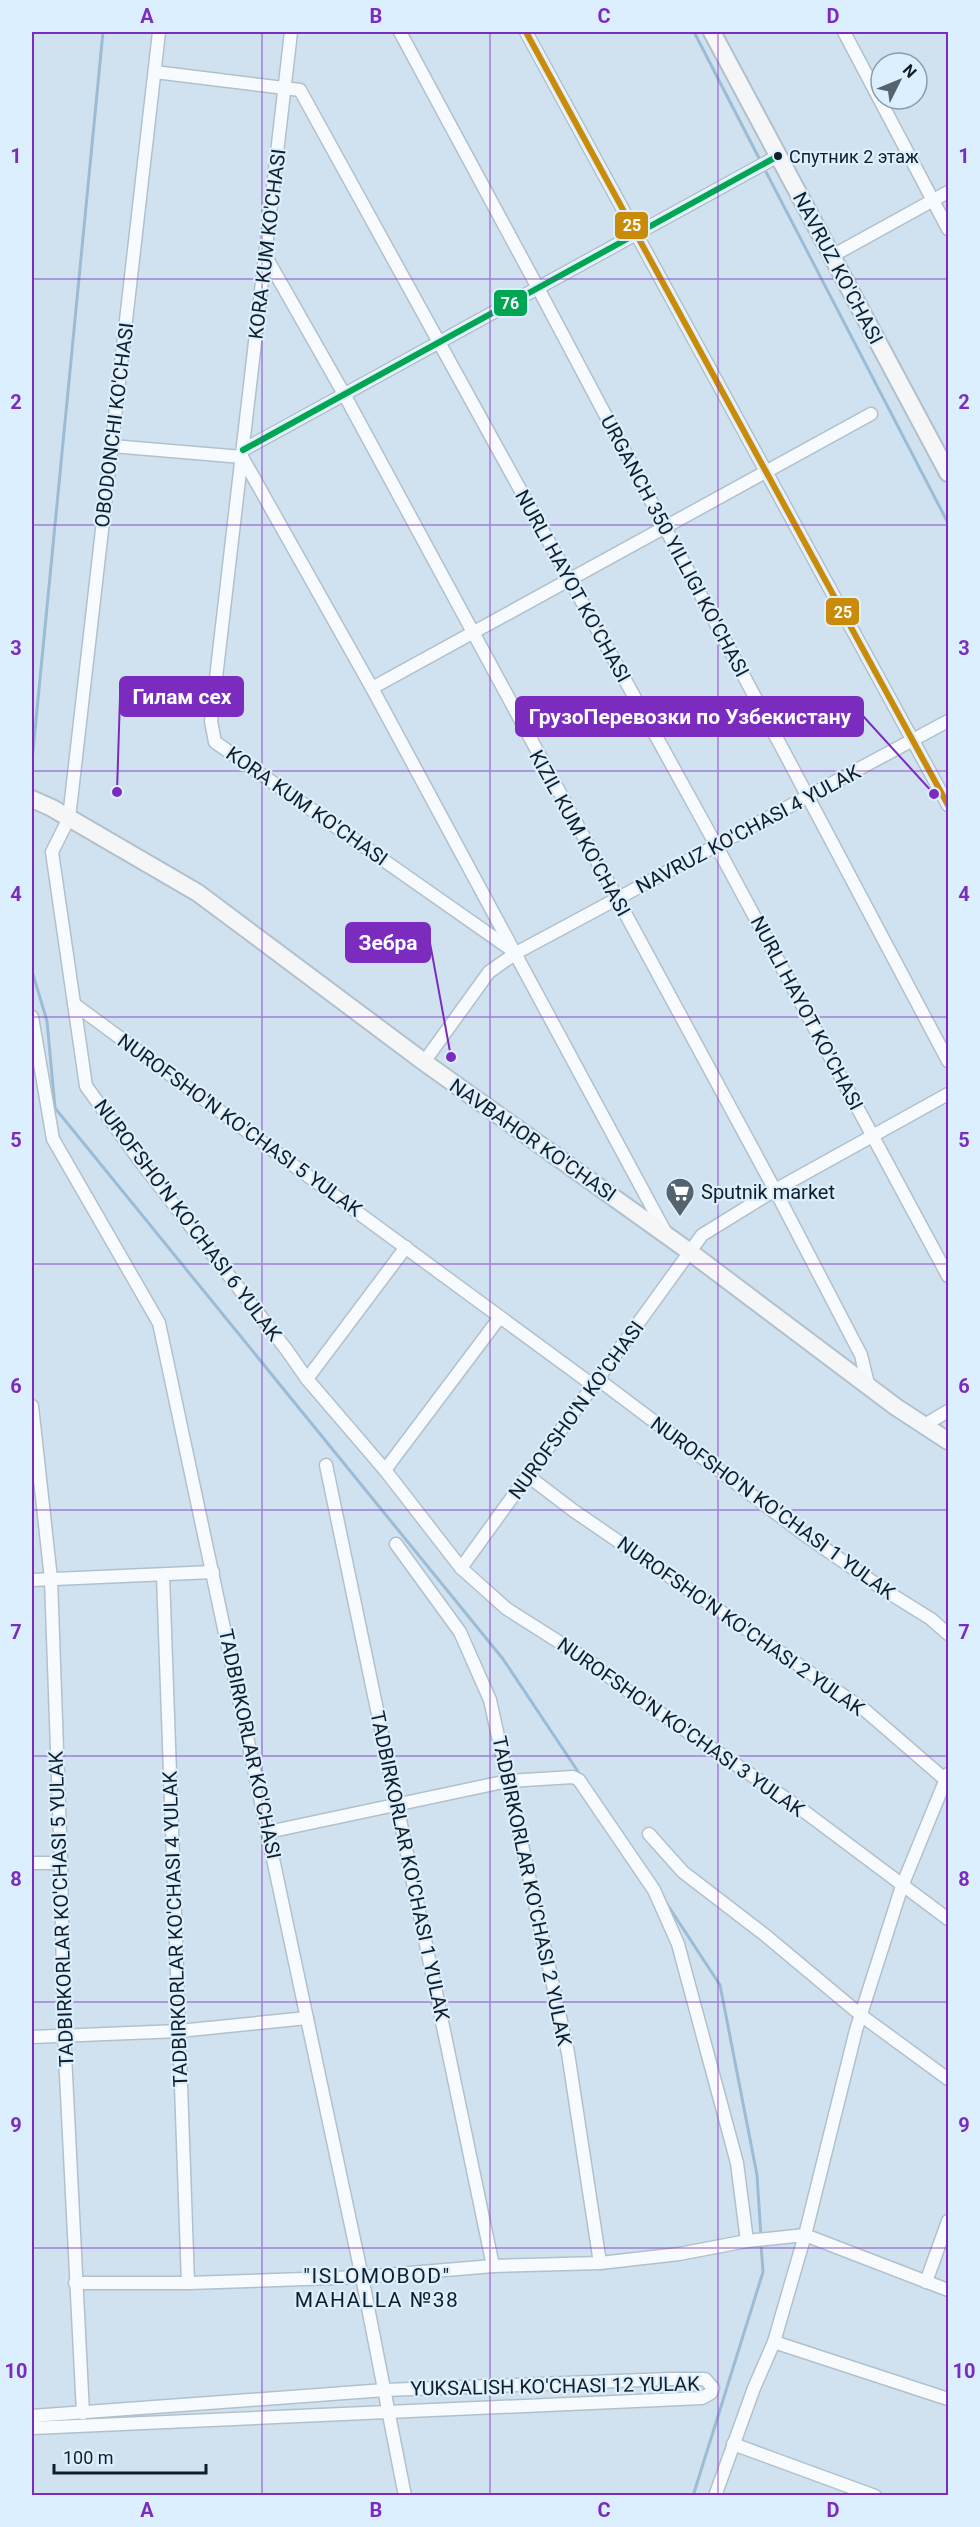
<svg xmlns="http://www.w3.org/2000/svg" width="980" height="2527" font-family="Roboto,sans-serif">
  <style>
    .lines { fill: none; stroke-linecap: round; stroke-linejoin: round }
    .stream { stroke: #9cbcd5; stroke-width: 3 }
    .street-casing { stroke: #b2c0cb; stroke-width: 15 }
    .secondary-casing { stroke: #b2c0cb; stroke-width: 20 }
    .street { stroke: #f8fbfd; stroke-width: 12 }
    .secondary { stroke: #f5f6f8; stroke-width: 16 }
    .bus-1-casing { stroke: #dcefff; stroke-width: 10 }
    .bus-2-casing { stroke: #dcefff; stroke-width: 10 }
    .bus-1 { stroke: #c98b08; stroke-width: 6 }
    .bus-2 { stroke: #00a651; stroke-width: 6 }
    .grid { fill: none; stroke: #7b2cbf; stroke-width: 1.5; stroke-opacity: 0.55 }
    .bus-dot { fill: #121e27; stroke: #dcefff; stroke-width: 2 }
    .labels { text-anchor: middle; stroke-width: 4.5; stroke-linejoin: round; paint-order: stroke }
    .bus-label { font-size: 18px; fill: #121e27; stroke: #dcefff; text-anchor: start }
    .street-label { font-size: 20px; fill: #121e27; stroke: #dcefff }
    .poi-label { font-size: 20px; fill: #121e27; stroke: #dcefff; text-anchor: start }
    .neighbourhood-label { font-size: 21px; letter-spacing: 1.5px; fill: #121e27; stroke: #dcefff }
    .leader { fill: none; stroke: #7b2cbf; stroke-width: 2 }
    .callout-dot { fill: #7b2cbf; stroke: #dcefff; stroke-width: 2 }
    .callout { fill: #7b2cbf; stroke: #7b2cbf; stroke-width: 2 }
    .callout-label { font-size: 21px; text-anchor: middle; font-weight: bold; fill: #fff }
    .line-badge { stroke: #dcefff; stroke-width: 2 }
    .badge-label { font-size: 16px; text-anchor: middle; font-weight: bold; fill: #fff }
    .neatline { fill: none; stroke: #7b2cbf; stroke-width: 2 }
    .grid-label { font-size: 20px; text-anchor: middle; font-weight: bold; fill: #7b2cbf }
  </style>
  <rect width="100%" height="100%" fill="#d0e2f0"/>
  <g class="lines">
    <!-- stream -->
    <g class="stream">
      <polyline points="694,32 761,162"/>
      <polyline points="764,168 948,523"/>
      <polyline points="32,761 103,32"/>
      <polyline points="32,971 47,1021 55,1108 503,1659 581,1776"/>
      <polyline points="667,1904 720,1985 757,2175 761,2237"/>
      <polyline points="693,2496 763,2272 761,2244"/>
    </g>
    <!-- street casing -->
    <g class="street-casing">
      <g id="street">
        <polyline points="159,32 69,818 52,852 86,1086 140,1161 286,1349 307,1379 385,1470 461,1568 507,1609 589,1661 632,1694 797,1806 948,1919"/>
        <polyline points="291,32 211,721 215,742 516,953"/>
        <polyline points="400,32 538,288 948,1061"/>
        <polyline points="526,32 948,805"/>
        <polyline points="844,32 948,229"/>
        <polyline points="155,72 300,90 716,845 948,1276"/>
        <polyline points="265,255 344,394 775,1190 861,1355 868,1384"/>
        <polyline points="832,256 948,192"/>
        <polyline points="112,446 242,457 372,688 667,1235"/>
        <polyline points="243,450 778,156"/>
        <polyline points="372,688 871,414"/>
        <polyline points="74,1004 594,1386"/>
        <polyline points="32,1017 53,1139 159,1323 362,2277 405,2496"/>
        <polyline points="424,1062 489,972 516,953 948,721"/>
        <polyline points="307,1379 406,1247"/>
        <polyline points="599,1380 805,1535 886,1591 931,1619 948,1634"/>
        <polyline points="32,1406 51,1579 61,1863 64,2035 83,2413"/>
        <polyline points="923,1426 948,1411"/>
        <polyline points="326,1465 493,2266"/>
        <polyline points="385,1470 500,1317"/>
        <polyline points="528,1476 574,1511 866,1711 948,1782"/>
        <polyline points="396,1544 460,1632 490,1700 568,2053 600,2263"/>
        <polyline points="461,1568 702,1235 775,1190 948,1094"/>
        <polyline points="163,1575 188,2283"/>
        <polyline points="32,1580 213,1572"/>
        <polyline points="268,1832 508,1781 573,1777 579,1780 654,1890 678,1944 737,2163 747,2241"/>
        <polyline points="649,1834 683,1872 765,1935 862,2016 948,2079"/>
        <polyline points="32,1863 61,1863"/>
        <polyline points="32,2037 179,2031 307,2018"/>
        <polyline points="926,2282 948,2221"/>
        <polyline points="75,2283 188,2283 362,2277 493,2266 600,2263 679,2254 747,2241 805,2235 948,2290"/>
        <polyline points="774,2342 948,2399"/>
        <polyline points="32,2416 385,2390 669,2379 705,2379 713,2388 711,2393 702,2398 32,2428"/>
        <polyline points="733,2444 875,2496"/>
        <polyline points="715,2496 754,2388 774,2342 805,2235 856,2030 902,1886 948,1774"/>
      </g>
    </g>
    <!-- secondary casing -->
    <g class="secondary-casing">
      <g id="secondary">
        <polyline points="712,32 948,473"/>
        <polyline points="32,799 52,808 198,893 424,1062 690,1252 896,1407 948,1441"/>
      </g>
    </g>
    <!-- street -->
    <use href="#street" class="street"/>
    <!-- secondary -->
    <use href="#secondary" class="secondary"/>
    <!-- bus-1 casing -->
    <g class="bus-1-casing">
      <polyline id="bus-1" points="526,32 948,805"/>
    </g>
    <!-- bus-2 casing -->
    <g class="bus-2-casing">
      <polyline id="bus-2" points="243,450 778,156"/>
    </g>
    <!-- bus-1 -->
    <use href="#bus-1" class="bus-1"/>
    <!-- bus-2 -->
    <use href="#bus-2" class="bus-2"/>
  </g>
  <!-- grid -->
  <path class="grid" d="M262,32v2464M490,32v2464M718,32v2464M32,279h916M32,525h916M32,771h916M32,1017h916M32,1264h916M32,1510h916M32,1756h916M32,2002h916M32,2248h916"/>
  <!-- icons -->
  <defs>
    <g id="supermarket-pin" transform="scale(1.5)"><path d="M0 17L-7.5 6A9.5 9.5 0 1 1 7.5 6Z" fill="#54636d" stroke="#dcefff"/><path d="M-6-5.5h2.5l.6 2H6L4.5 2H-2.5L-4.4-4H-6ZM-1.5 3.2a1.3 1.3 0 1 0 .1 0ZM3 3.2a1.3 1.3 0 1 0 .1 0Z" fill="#fff"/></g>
  </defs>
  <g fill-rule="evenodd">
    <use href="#supermarket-pin" x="680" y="1192"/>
  </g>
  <!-- markers -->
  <circle class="bus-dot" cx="778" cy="156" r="5"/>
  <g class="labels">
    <!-- bus labels -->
    <g class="bus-label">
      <text x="789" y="163">Спутник 2 этаж</text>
    </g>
    <!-- street labels -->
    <g class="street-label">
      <text transform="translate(267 244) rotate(-83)" y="7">KORA KUM KO'CHASI</text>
      <text transform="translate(838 268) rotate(62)" y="7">NAVRUZ KO'CHASI</text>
      <text transform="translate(114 425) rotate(-83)" y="7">OBODONCHI KO'CHASI</text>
      <text transform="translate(675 546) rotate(62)" y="7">URGANCH 350 YILLIGI KO'CHASI</text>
      <text transform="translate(573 586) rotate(61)" y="7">NURLI HAYOT KO'CHASI</text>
      <text transform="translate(307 806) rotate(35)" y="7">KORA KUM KO'CHASI</text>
      <text transform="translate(748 829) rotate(-28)" y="7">NAVRUZ KO'CHASI 4 YULAK</text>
      <text transform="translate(580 833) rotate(61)" y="7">KIZIL KUM KO'CHASI</text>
      <text transform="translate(807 1013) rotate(62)" y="7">NURLI HAYOT KO'CHASI</text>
      <text transform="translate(240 1125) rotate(36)" y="7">NUROFSHO'N KO'CHASI 5 YULAK</text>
      <text transform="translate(533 1140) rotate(35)" y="7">NAVBAHOR KO'CHASI</text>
      <text transform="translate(188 1220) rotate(53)" y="7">NUROFSHO'N KO'CHASI 6 YULAK</text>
      <text transform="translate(576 1410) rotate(-54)" y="7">NUROFSHO'N KO'CHASI</text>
      <text transform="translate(773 1508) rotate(36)" y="7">NUROFSHO'N KO'CHASI 1 YULAK</text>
      <text transform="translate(741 1626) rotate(35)" y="7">NUROFSHO'N KO'CHASI 2 YULAK</text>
      <text transform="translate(681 1727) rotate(35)" y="7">NUROFSHO'N KO'CHASI 3 YULAK</text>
      <text transform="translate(250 1744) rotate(78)" y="7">TADBIRKORLAR KO'CHASI</text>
      <text transform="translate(410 1866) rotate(78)" y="7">TADBIRKORLAR KO'CHASI 1 YULAK</text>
      <text transform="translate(532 1891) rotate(78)" y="7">TADBIRKORLAR KO'CHASI 2 YULAK</text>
      <text transform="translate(61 1909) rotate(-92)" y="7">TADBIRKORLAR KO'CHASI 5 YULAK</text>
      <text transform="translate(175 1929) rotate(-92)" y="7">TADBIRKORLAR KO'CHASI 4 YULAK</text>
      <text transform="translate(555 2386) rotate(-1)" y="7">YUKSALISH KO'CHASI 12 YULAK</text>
    </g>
    <!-- poi labels -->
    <g class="poi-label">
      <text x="701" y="1199">Sputnik market</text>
    </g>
    <!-- neighbourhood labels -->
    <g class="neighbourhood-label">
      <text x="377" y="2283">"ISLOMOBOD"<tspan x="377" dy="24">MAHALLA №38</tspan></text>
    </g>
  </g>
  <!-- callouts -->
  <path class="leader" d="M117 792L120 697M934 794L863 716M451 1057L430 943"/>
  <g class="callout-dot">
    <circle cx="117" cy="792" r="6"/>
    <circle cx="934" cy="794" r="6"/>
    <circle cx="451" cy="1057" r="6"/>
  </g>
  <g class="callout">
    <rect x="120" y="677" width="123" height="39" rx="6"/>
    <rect x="516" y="697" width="347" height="39" rx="6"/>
    <rect x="346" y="923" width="84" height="39" rx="6"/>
  </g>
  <g class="callout-label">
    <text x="182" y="704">Гилам сех</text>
    <text x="690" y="724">ГрузоПеревозки по Узбекистану</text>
    <text x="388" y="950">Зебра</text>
  </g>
  <g class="line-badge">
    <rect x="614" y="211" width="35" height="29" rx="6" fill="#c98b08"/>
    <rect x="493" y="289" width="35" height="28" rx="6" fill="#00a651"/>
    <rect x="825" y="597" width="35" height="29" rx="6" fill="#c98b08"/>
  </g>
  <g class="badge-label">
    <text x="632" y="231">25</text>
    <text x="510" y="309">76</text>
    <text x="843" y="618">25</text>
  </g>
  <!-- border -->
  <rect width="980" height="2527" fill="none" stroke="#dcefff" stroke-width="66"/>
  <!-- north arrow -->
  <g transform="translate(899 81) rotate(47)"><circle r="28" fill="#dcefff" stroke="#8b9ba9" stroke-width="1.5"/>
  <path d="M0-4.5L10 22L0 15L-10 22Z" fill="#54636d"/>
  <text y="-9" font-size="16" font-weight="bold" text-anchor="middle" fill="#121e27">N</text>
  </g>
  <!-- scale -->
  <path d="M54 2464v9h152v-9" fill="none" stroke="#121e27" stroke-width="3"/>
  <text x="63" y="2464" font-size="18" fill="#121e27" stroke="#dcefff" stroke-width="4.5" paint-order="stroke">100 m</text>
  <rect x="33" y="33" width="914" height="2461" class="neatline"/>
  <g class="grid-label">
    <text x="147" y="23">A</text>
    <text x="376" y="23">B</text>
    <text x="604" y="23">C</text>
    <text x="833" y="23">D</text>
    <text x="16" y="163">1</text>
    <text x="964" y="163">1</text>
    <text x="16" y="409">2</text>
    <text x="964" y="409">2</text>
    <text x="16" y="655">3</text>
    <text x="964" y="655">3</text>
    <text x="16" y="901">4</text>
    <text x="964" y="901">4</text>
    <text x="16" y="1147">5</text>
    <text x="964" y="1147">5</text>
    <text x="16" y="1393">6</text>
    <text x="964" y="1393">6</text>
    <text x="16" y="1639">7</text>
    <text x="964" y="1639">7</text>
    <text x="16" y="1886">8</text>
    <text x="964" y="1886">8</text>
    <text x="16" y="2132">9</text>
    <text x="964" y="2132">9</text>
    <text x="16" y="2378">10</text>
    <text x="964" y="2378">10</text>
    <text x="147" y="2517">A</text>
    <text x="376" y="2517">B</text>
    <text x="604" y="2517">C</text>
    <text x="833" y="2517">D</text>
  </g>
</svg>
